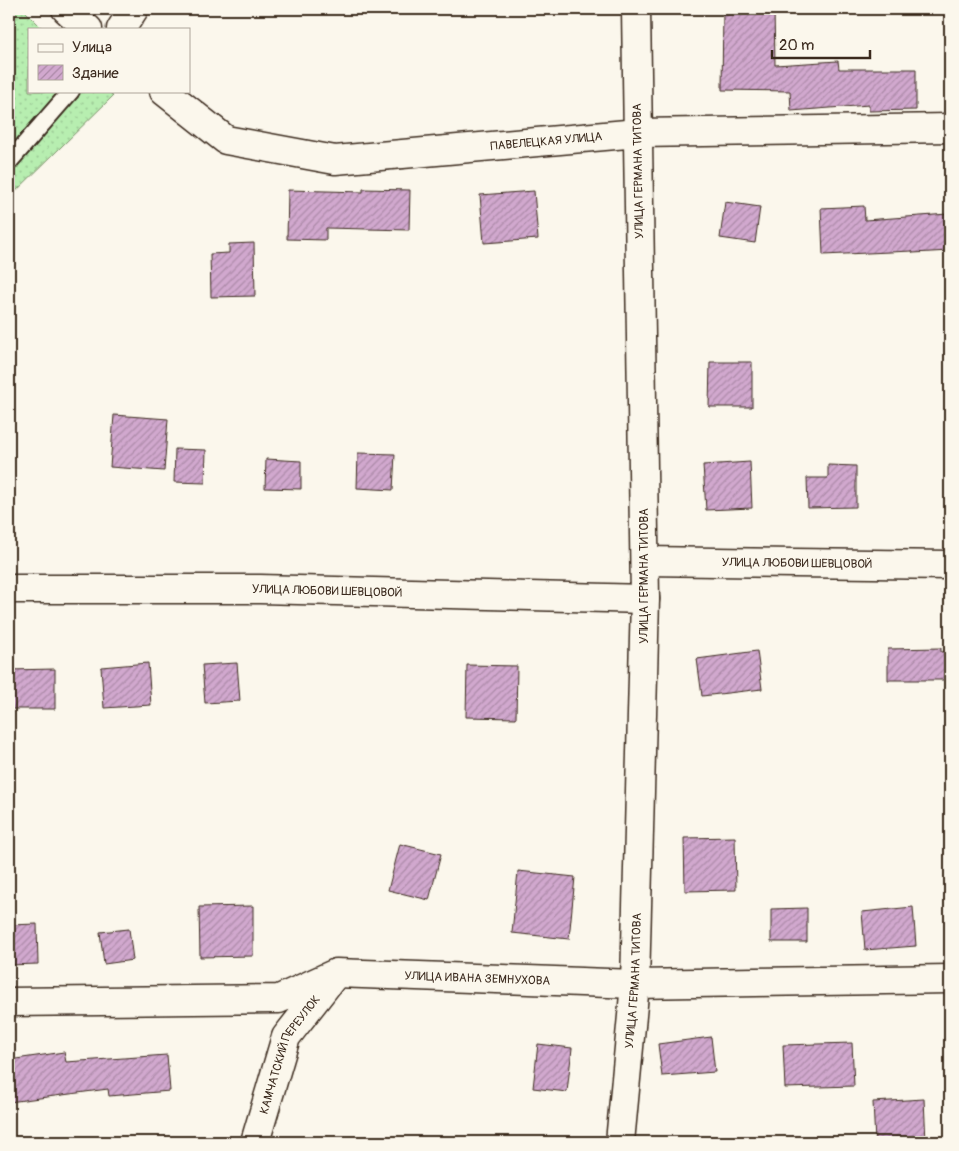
<svg xmlns="http://www.w3.org/2000/svg" width="959" height="1151" font-family="Pangolin,sans-serif">
  <style>
    .garden { fill: url(#garden-dots); stroke: #798c67 }
    .building { fill: url(#building-hatch); stroke: #3b2a1e }
    .lines { fill: none; stroke-linecap: round; stroke-linejoin: round }
    .service-casing { stroke: #3b2a1e; stroke-width: 20 }
    .minor-casing { stroke: #3b2a1e; stroke-width: 31 }
    .service { stroke: #fbf7ec; stroke-width: 16 }
    .minor { stroke: #fbf7ec; stroke-width: 28 }
    .labels { text-anchor: middle; stroke-width: 4; stroke-linejoin: round; paint-order: stroke }
    .street-label { font-size: 12px; fill: #3b2a1e; stroke: #fbf7ec }
  </style>
  <defs>
    <pattern id="garden-dots" width="8" height="8" patternUnits="userSpaceOnUse" patternTransform="scale(1.25)"><rect width="8" height="8" fill="#b7eeb0"/><path d="M2 2h.1M6 6h.1" fill="none" stroke="#9ecc97" stroke-width="1.8" stroke-linecap="round"/></pattern>
    <pattern id="building-hatch" width="6" height="6" patternUnits="userSpaceOnUse" patternTransform="scale(1.25)"><rect width="6" height="6" fill="#d1a8ce"/><path d="M-1 1l2-2M0 6l6-6M5 7l2-2" fill="none" stroke="#ab89a7"/></pattern>
  </defs>
  <rect width="100%" height="100%" fill="#fbf7ec"/>
  <filter id="ink" filterUnits="userSpaceOnUse"><feTurbulence type="fractalNoise" baseFrequency=".02" numOctaves="2"/><feDisplacementMap in="SourceGraphic" scale="10" xChannelSelector="R" yChannelSelector="G"/><feConvolveMatrix kernelMatrix="1 2 1 2 8 2 1 2 1" color-interpolation-filters="sRGB"/></filter>
  <g filter="url(#ink)">
    <!-- garden -->
    <polygon class="garden" points="9,9 23,9 43,29 29,29 29,91 108,91 113,96 9,198"/>
    <!-- building -->
    <g class="building">
      <polygon points="723,9 774,9 775,65 838,61 839,69 916,69 916,110 869,111 869,105 791,111 790,91 722,90"/>
      <polygon points="363,189 410,190 409,230 326,228 326,240 287,239 288,190 363,192"/>
      <polygon points="534,191 538,239 484,243 480,195"/>
      <polygon points="725,202 760,207 755,243 720,238"/>
      <polygon points="864,206 865,220 948,214 950,251 913,253 912,251 823,255 821,208"/>
      <polygon points="254,243 255,296 211,297 210,254 229,253 229,244"/>
      <polygon points="710,362 752,362 752,407 709,407"/>
      <polygon points="114,415 168,419 164,471 110,467"/>
      <polygon points="175,449 206,450 205,483 174,482"/>
      <polygon points="358,453 395,454 393,490 357,488"/>
      <polygon points="266,459 301,461 301,489 265,488"/>
      <polygon points="750,462 752,508 706,510 703,465"/>
      <polygon points="828,465 856,466 856,507 808,508 807,478 828,478"/>
      <polygon points="941,648 941,652 950,651 950,680 888,680 888,649"/>
      <polygon points="757,651 762,689 702,696 697,659"/>
      <polygon points="148,663 151,705 104,708 101,667"/>
      <polygon points="237,663 240,701 205,703 202,665"/>
      <polygon points="467,665 517,666 516,718 466,717"/>
      <polygon points="55,669 55,709 9,709 9,670"/>
      <polygon points="735,837 736,890 685,891 684,838"/>
      <polygon points="400,844 441,854 429,900 388,890"/>
      <polygon points="518,871 575,877 569,939 512,933"/>
      <polygon points="253,906 253,956 200,957 199,907"/>
      <polygon points="913,907 916,946 865,950 862,912"/>
      <polygon points="807,908 807,942 771,942 771,909"/>
      <polygon points="37,924 38,964 9,965 9,925"/>
      <polygon points="129,929 133,960 104,964 100,932"/>
      <polygon points="711,1037 715,1072 662,1076 658,1044"/>
      <polygon points="852,1043 854,1086 785,1088 783,1045"/>
      <polygon points="538,1044 572,1048 567,1092 533,1088"/>
      <polygon points="64,1052 66,1062 167,1055 170,1091 109,1096 108,1089 9,1102 9,1060"/>
      <polygon points="924,1099 926,1142 875,1142 873,1102"/>
    </g>
    <g class="lines">
      <!-- service casing -->
      <g class="service-casing">
        <polyline id="service" points="9,162 71,91"/>
      </g>
      <!-- minor casing -->
      <g class="minor-casing">
        <g id="minor">
          <polyline points="66,9 88,29"/>
          <polyline points="121,29 134,9"/>
          <path id="s1" d="M164,91l62,49 109,20 303,-27 312,-5"/>
          <path id="s2" d="M645,561l305,4"/>
          <path id="s3" d="M9,589h251l385,10"/>
          <path id="s4" d="M9,1002l270,-3 57,-26 299,11 315,-5"/>
          <path id="s5" d="M255,1142l31,-105 47,-60"/>
          <path id="s6" d="M620,1142l15,-158 10,-385 -9,-590"/>
        </g>
      </g>
      <!-- service -->
      <use href="#service" class="service"/>
      <!-- minor -->
      <use href="#minor" class="minor"/>
    </g>
  </g>
  <g class="labels">
    <!-- street labels -->
    <g class="street-label">
      <text dy="4" stroke="none"><textPath href="#s1" startOffset="402">ПАВЕЛЕЦКАЯ УЛИЦА</textPath></text>
      <text transform="translate(638 171) rotate(-91)" y="4">УЛИЦА ГЕРМАНА ТИТОВА</text>
      <text dy="4" stroke="none"><textPath href="#s2" startOffset="152">УЛИЦА ЛЮБОВИ ШЕВЦОВОЙ</textPath></text>
      <text transform="translate(644 576) rotate(-90)" y="4">УЛИЦА ГЕРМАНА ТИТОВА</text>
      <text dy="4" stroke="none"><textPath href="#s3" startOffset="318">УЛИЦА ЛЮБОВИ ШЕВЦОВОЙ</textPath></text>
      <text dy="4" stroke="none"><textPath href="#s4" startOffset="474">УЛИЦА ИВАНА ЗЕМНУХОВА</textPath></text>
      <text dy="4" stroke="none"><textPath href="#s6" startOffset="162">УЛИЦА ГЕРМАНА ТИТОВА</textPath></text>
      <text dy="4" stroke="none"><textPath href="#s5" startOffset="95">КАМЧАТСКИЙ ПЕРЕУЛОК</textPath></text>
    </g>
  </g>
  <!-- margin -->
  <rect width="959" height="1151" fill="none" stroke="#fbf7ec" stroke-width="30"/>
  <rect x="15" y="15" width="929" height="1121" fill="none" stroke="#3b2a1e" stroke-width="2" filter="url(#ink)"/>
  <!-- legend -->
  <rect x="28" y="28" width="162" height="65" fill="#fbf7ec" stroke="#aea59a"/>
  <rect x="38" y="44" width="25" height="8" fill="#fbf7ec" stroke="#aea59a"/>
  <text x="72" y="52" font-size="15" fill="#3b2a1e">Улица</text>
  <rect x="38" y="65" width="25" height="15" fill="url(#building-hatch)" stroke="#aea59a"/>
  <text x="72" y="78" font-size="15" fill="#3b2a1e">Здание</text>
  <!-- scale -->
  <path d="M772 50v8h98v-8" fill="none" stroke="#3b2a1e" stroke-width="2.5"/>
  <text x="779" y="50" font-size="15" fill="#3b2a1e" stroke="#fbf7ec" stroke-width="4" paint-order="stroke">20 m</text>
</svg>
